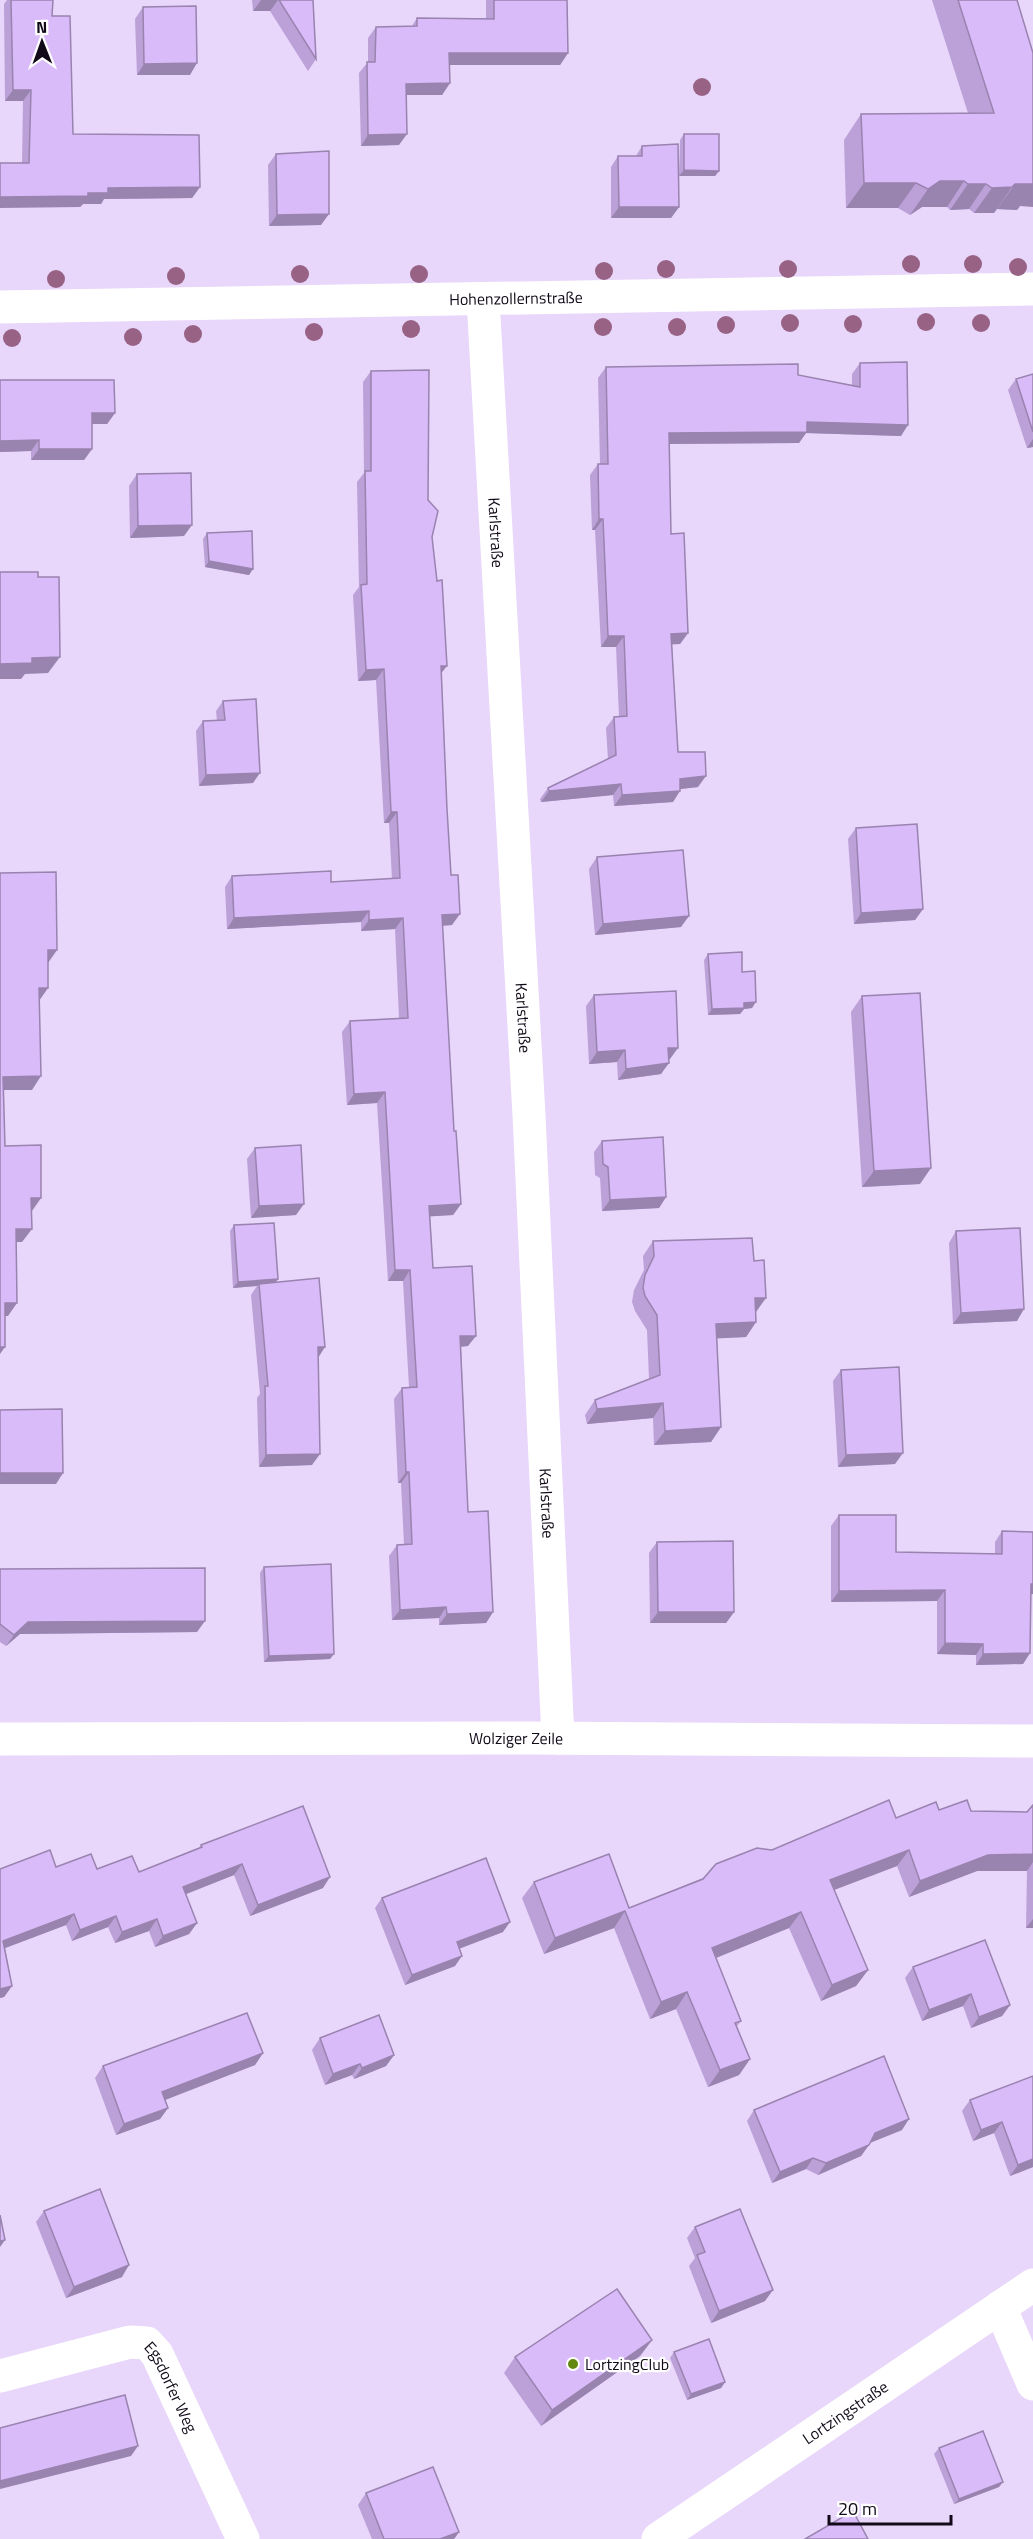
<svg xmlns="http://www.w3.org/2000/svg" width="1033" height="2539" font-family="'Titillium Web',sans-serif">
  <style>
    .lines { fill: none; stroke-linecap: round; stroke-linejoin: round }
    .minor { stroke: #fff; stroke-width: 33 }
    .tree { fill: #976284 }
    .wall { fill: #bba1d7 }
    .shaded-wall { fill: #9983af }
    .building { fill: #dabbfa; stroke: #9983af; stroke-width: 1.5 }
    .poi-dot { fill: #638911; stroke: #fff; stroke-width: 2 }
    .labels { text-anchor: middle; stroke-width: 4.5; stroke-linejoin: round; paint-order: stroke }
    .street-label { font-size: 16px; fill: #120a19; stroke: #fff }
    .poi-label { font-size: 16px; fill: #120a19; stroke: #fff; text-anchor: start }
  </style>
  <rect width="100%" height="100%" fill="#e8d6fb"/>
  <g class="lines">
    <!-- minor -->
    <g class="minor">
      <path id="s1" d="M483,299l46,816 29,623"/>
      <path id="s2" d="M0,307l1033,-18"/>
      <path id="s3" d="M0,1739l528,-1 505,3"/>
      <polyline points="1000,2307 1033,2384"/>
      <path id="s4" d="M0,2376l130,-34 17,1 10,11 86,185"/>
      <path id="s5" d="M658,2539l375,-254"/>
    </g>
  </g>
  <!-- trees -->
  <g class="tree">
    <circle cx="702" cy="87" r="9"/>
    <circle cx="911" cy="264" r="9"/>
    <circle cx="973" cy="264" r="9"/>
    <circle cx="1018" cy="267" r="9"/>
    <circle cx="666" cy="269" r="9"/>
    <circle cx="788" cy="269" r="9"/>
    <circle cx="604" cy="271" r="9"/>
    <circle cx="300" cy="274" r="9"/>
    <circle cx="419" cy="274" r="9"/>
    <circle cx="176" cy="276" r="9"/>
    <circle cx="56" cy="279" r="9"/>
    <circle cx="926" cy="322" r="9"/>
    <circle cx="790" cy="323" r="9"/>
    <circle cx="981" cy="323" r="9"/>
    <circle cx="853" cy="324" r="9"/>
    <circle cx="726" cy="325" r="9"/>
    <circle cx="603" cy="327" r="9"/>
    <circle cx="677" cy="327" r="9"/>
    <circle cx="411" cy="329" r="9"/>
    <circle cx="314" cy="332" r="9"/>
    <circle cx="193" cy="334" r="9"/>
    <circle cx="133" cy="337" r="9"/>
    <circle cx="12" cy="338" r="9"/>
  </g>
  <!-- wall -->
  <g class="wall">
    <polygon points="7,0 53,0 52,16 73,134 200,187 192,198 104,199 101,204 83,204 80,207 22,163 23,101 5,101 4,4"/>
    <polygon points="252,0 313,0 316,59 308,71 270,11 253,11"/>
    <polygon points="486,0 567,0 568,53 560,65 449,65 450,83 442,95 406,95 399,145 361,146 359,73 368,62 368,38 376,27 412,26 417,18 486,18"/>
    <polygon points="932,0 1017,0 1020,206 1017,210 997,209 994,213 974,213 969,209 950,210 947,207 922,207 910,215 898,208 846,208 844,140 861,114 968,113"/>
    <polygon points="143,7 190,75 137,75 135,19"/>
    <polygon points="684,134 719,171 715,176 679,176 680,140"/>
    <polygon points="642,146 679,207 671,218 611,218 611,167 618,156 636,156"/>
    <polygon points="276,154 321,225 269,226 268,165"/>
    <polygon points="860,363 901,436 806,433 799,443 669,444 671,534 688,633 680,644 672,644 678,752 698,787 680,789 673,802 614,806 613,795 541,802 540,799 548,788 608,759 606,728 614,717 619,716 616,647 601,647 595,530 592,530 590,475 598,464 600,464 598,378 606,367 798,375 852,385 852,374"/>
    <polygon points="371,371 428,500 432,537 441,673 452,925 442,926 454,1131 461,1204 453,1215 430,1216 433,1268 468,1346 461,1347 468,1512 493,1612 486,1623 439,1625 439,1618 392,1620 389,1556 397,1545 404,1544 401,1483 398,1483 394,1399 402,1388 409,1387 403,1281 388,1281 377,1103 347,1105 342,1032 350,1021 399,1018 395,929 361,931 361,922 227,929 225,887 232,876 331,882 392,879 389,823 384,823 376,680 358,681 353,595 359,587 357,482 364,473 363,382"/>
    <polygon points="1033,374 1033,447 1027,448 1008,390 1016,379"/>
    <polygon points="115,413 107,424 92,424 92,449 84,460 31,460 31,451 0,452"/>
    <polygon points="137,474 184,536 130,538 129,486"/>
    <polygon points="207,533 249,575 205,567 203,539"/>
    <polygon points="223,701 253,783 199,786 196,731 203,721 217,721 216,711"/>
    <polygon points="856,828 923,909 915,920 854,924 848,839"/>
    <polygon points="597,857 681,927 595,935 589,869"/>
    <polygon points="708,954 742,972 752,1008 744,1009 740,1014 708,1015 704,960"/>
    <polygon points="594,995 670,1059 668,1059 661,1074 618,1080 617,1062 589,1064 586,1006"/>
    <polygon points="862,996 920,1184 862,1187 851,1012"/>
    <polygon points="602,1141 666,1197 659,1208 602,1211 600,1178 595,1175 594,1152"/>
    <polygon points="255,1148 296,1215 251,1218 247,1159"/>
    <polygon points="234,1225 278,1279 275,1283 318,1357 312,1465 259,1467 257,1398 260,1394 251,1295 257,1286 233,1288 230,1231"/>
    <polygon points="956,1231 1017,1321 953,1324 949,1243"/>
    <polygon points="653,1241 756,1312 756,1322 746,1337 717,1338 721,1427 711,1442 654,1445 653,1418 587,1424 585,1415 595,1400 649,1379 647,1330 635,1311 632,1302 634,1290 644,1270 643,1256"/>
    <polygon points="841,1370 895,1464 838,1467 833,1381"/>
    <polygon points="839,1515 896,1552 995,1554 995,1542 1002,1531 1031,1594 1030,1653 1023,1664 976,1665 976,1655 937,1654 937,1601 831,1602 831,1526"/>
    <polygon points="657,1542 734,1612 726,1623 650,1623 649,1553"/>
    <polygon points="264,1567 330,1659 264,1662 260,1573"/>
    <polygon points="0,1569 197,1632 20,1634 6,1646 0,1642"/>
    <polygon points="1033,1805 1033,1928 1026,1928 1027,1871 977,1871 909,1897 897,1866 834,1890 868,1970 856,1986 821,2001 789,1928 716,1958 741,2021 737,2026 750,2059 739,2075 708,2087 676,2009 650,2019 614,1928 544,1954 522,1898 534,1882 629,1908 772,1850 896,1818 939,1810 971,1811 1027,1812"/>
    <polygon points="201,1845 323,1888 250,1916 234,1875 186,1894 197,1923 189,1934 155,1947 149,1931 115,1943 108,1927 72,1941 66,1925 5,1948 12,1986 4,1997 0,1998 0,1869 56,1867 139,1872 199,1848"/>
    <polygon points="382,1898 503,1932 459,1949 455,1966 405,1985 375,1908"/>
    <polygon points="913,1967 1010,2005 1002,2016 971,2028 963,2006 922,2021 905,1978"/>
    <polygon points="320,2038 394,2055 386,2066 354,2079 352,2075 325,2085 312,2050"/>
    <polygon points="263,2053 255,2065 165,2099 168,2108 160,2119 116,2135 95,2078 103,2066"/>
    <polygon points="1033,2076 1033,2167 1010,2176 994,2133 973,2141 962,2111 970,2100"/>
    <polygon points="754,2110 902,2130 870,2143 861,2156 818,2175 806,2169 772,2183 747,2121"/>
    <polygon points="44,2211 122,2277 66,2298 36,2222"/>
    <polygon points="695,2227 765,2301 711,2323 689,2266 695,2258 687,2238"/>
    <polygon points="652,2340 640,2356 541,2426 504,2373 515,2357"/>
    <polygon points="674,2352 725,2382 721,2388 687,2400 670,2358"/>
    <polygon points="939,2448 999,2487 954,2504 934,2454"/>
    <polygon points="366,2493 459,2532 454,2539 372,2539 358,2505"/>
  </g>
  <!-- shaded-wall -->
  <g class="shaded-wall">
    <polygon points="261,0 278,0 270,11 253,11"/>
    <polygon points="449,53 568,53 560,65 441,65"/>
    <polygon points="197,63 190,75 137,75 144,64"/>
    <polygon points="450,83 442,95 398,95 406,84"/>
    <polygon points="13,90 31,90 23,101 5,101"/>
    <polygon points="407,134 399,145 361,146 368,135"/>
    <polygon points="684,170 719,171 715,176 679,176"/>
    <polygon points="940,181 964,181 947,207 922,207 910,215 928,189"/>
    <polygon points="864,183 916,183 898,208 846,208"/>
    <polygon points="968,184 986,184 969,209 950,210"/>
    <polygon points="1015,184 1033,184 1033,207 1020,206 1017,210 997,209"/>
    <polygon points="200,187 192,198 104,199 101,204 83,204 80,207 0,208 0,197 88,193 108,188"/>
    <polygon points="1012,187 994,213 974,213 992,188"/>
    <polygon points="619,207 679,207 671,218 611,218"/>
    <polygon points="329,214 321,225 269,226 277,215"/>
    <polygon points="92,413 115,413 107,424 85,424"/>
    <polygon points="807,422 908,425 901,436 806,433 799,443 661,444 669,433"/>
    <polygon points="1033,439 1033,447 1027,448"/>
    <polygon points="39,440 31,451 0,452 0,441"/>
    <polygon points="39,449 92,449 84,460 31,460"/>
    <polygon points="599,519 603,519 595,530 592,530"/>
    <polygon points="192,525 184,536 130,538 138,526"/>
    <polygon points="209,561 253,569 249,575 205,567"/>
    <polygon points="688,633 680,644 663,645 671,634"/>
    <polygon points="608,636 624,636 616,647 601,647"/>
    <polygon points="60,657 48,673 25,674 21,679 0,679 0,664 32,658"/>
    <polygon points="441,666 447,666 439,676"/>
    <polygon points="384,669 376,680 358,681 366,670"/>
    <polygon points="260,773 253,783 199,786 206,775"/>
    <polygon points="706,776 698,787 672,790 680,779"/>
    <polygon points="621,784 613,795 541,802 549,791"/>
    <polygon points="680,791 673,802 614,806 622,795"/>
    <polygon points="391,812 397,812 389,823 384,823"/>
    <polygon points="923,909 915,920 854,924 861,913"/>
    <polygon points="369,911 361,922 227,929 234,918"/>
    <polygon points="460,914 452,925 434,926 442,915"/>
    <polygon points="689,916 681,927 595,935 603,924"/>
    <polygon points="403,918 395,929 361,931 369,920"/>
    <polygon points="48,950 57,950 48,963"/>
    <polygon points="39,988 48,988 39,1001"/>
    <polygon points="756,1002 752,1008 744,1009 740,1014 708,1015 712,1009 744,1003"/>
    <polygon points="668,1048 678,1048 670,1059 660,1060"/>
    <polygon points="625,1050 617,1062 589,1064 597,1052"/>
    <polygon points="669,1063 661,1074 618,1080 626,1069"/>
    <polygon points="41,1076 32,1090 0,1090 3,1077"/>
    <polygon points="385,1092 377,1103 347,1105 354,1094"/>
    <polygon points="931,1168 920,1184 862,1187 874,1171"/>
    <polygon points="666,1197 659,1208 602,1211 610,1200"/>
    <polygon points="31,1198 41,1198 32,1211 22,1212"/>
    <polygon points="304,1204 296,1215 251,1218 259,1206"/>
    <polygon points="461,1204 453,1215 421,1217 429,1206"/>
    <polygon points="16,1229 32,1229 22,1242 7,1242"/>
    <polygon points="395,1270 410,1270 403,1281 388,1281"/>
    <polygon points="278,1279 274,1285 259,1284 257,1286 233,1288 238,1282"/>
    <polygon points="755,1298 766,1298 756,1312"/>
    <polygon points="5,1303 17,1303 8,1316 0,1316"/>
    <polygon points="1024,1309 1017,1321 953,1324 961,1313"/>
    <polygon points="756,1322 746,1337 706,1339 716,1324"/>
    <polygon points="460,1336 476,1336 468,1346 453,1347"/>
    <polygon points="0,1347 5,1347 0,1354"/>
    <polygon points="318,1347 325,1347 318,1358"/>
    <polygon points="663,1403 653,1418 587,1424 597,1409"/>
    <polygon points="721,1427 711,1442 654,1445 665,1431"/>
    <polygon points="903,1453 895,1464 838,1467 846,1455"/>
    <polygon points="320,1454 312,1465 259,1467 266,1455"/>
    <polygon points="406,1472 409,1472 401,1483 398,1483"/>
    <polygon points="0,1473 63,1473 56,1484 0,1484"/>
    <polygon points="1031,1584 1033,1584 1033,1594 1023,1595"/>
    <polygon points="945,1590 937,1601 831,1602 839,1591"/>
    <polygon points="446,1607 439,1618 392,1620 400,1610"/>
    <polygon points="493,1612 486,1623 439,1625 447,1614"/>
    <polygon points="658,1612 734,1612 726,1623 650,1623"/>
    <polygon points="205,1621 197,1632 20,1634 6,1646 14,1635 28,1622"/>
    <polygon points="945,1643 983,1644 976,1655 937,1654"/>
    <polygon points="1030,1653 1023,1664 976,1665 983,1654"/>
    <polygon points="334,1654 330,1659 264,1662 269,1656"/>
    <polygon points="909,1850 897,1866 818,1896 830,1880"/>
    <polygon points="1033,1854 1033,1862 1027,1871 977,1871 909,1897 920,1881 988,1855"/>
    <polygon points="242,1864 234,1875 176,1898 183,1887"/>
    <polygon points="330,1877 323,1888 250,1916 258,1905"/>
    <polygon points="625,1911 614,1928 544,1954 555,1938"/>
    <polygon points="801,1912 789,1928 701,1964 712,1948"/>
    <polygon points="74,1914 66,1925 0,1950 3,1941"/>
    <polygon points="116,1916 108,1927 72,1941 80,1930"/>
    <polygon points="157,1919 149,1931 115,1943 122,1932"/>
    <polygon points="1033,1919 1033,1928 1026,1928"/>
    <polygon points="510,1922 503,1932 450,1952 457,1942"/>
    <polygon points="197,1923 189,1934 155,1947 163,1936"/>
    <polygon points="462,1956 455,1966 405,1985 412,1975"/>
    <polygon points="868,1970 856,1986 821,2001 832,1985"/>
    <polygon points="12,1986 4,1997 0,1998 0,1989"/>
    <polygon points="687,1992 676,2009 650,2019 661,2002"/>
    <polygon points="971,1994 963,2006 922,2021 929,2010"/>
    <polygon points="1010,2005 1002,2016 971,2028 979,2017"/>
    <polygon points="263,2053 255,2065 155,2104 162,2092"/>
    <polygon points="394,2055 386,2066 354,2079 362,2068"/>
    <polygon points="750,2059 739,2075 708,2087 720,2070"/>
    <polygon points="360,2064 352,2075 325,2085 333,2074"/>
    <polygon points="168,2108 160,2119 116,2135 124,2124"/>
    <polygon points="909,2119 902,2130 867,2144 875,2133"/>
    <polygon points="1002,2122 994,2133 973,2141 981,2130"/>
    <polygon points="869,2145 861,2156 818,2175 826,2163"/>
    <polygon points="813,2158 806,2169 772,2183 780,2172"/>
    <polygon points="1033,2159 1033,2167 1010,2176 1018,2165"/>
    <polygon points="5,2240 0,2247 0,2241"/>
    <polygon points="129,2265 122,2277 66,2298 74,2287"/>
    <polygon points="773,2290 765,2301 711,2323 719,2311"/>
    <polygon points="652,2340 640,2356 541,2426 552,2410"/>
    <polygon points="725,2382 721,2388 687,2400 691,2394"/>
    <polygon points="138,2446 131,2456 0,2489 0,2481"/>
    <polygon points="1003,2482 999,2487 954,2504 959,2499"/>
    <polygon points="459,2532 454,2539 440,2539"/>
  </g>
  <!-- building -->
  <g class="building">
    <polygon points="11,0 53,0 52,16 70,16 73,134 199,135 200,187 108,188 108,193 88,193 88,196 0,197 0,163 29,163 31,90 13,90"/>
    <polygon points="279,0 313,0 316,59"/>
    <polygon points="494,0 567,0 568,53 449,53 450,83 406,84 407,134 368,135 367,62 375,62 376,27 417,26 417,18 494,19"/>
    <polygon points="958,0 1017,0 1033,53 1033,184 1015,184 1012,187 992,188 986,184 968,184 964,181 940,181 928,189 916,183 864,183 861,114 994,113"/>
    <polygon points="196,6 197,63 144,64 143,7"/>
    <polygon points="684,134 719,134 719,171 684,170"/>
    <polygon points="678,144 679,207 619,207 618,156 642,156 642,146"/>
    <polygon points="329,151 329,214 277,215 276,154"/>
    <polygon points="907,362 908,425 807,422 807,432 669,433 671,534 684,533 688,633 671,634 678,752 705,752 706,776 680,779 680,791 622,795 621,784 549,791 548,788 616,755 614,717 627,716 624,636 608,636 603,519 599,519 598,464 608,464 606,367 798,364 798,375 860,387 860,363"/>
    <polygon points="429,370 428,500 438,511 432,537 437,581 442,580 447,666 441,666 447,809 451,875 458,875 460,914 442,915 454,1131 456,1131 461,1204 429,1206 433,1268 472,1266 476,1336 460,1336 468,1512 488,1511 493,1612 447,1614 446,1607 400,1610 397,1545 412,1544 409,1472 406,1472 402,1388 417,1387 410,1270 395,1270 385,1092 354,1094 350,1021 408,1018 403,918 369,920 369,911 234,918 232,876 331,871 331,882 400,878 397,812 391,812 384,669 366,670 361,585 367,584 365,471 371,471 371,371"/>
    <polygon points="1033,374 1033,432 1016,379"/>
    <polygon points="0,380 114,380 115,413 92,413 92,449 39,449 39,440 0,441"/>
    <polygon points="191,473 192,525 138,526 137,474"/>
    <polygon points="252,531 253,569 209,561 207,533"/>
    <polygon points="0,572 38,572 38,577 59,577 60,657 32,658 32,663 0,664"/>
    <polygon points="256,699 260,773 206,775 203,721 225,720 223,701"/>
    <polygon points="917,824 923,909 861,913 856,828"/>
    <polygon points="683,850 689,916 603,924 597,857"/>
    <polygon points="56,872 57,950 48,950 48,988 39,988 41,1076 3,1077 5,1146 41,1145 41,1198 31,1198 32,1229 16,1229 17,1303 5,1303 5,1347 0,1347 0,873"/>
    <polygon points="742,952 742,972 755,971 756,1002 744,1003 744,1008 712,1009 708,954"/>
    <polygon points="676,991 678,1048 668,1048 669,1063 626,1069 625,1050 597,1052 594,995"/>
    <polygon points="920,993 931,1168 874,1171 862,996"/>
    <polygon points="663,1137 666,1197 610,1200 608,1167 603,1164 602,1141"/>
    <polygon points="301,1145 304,1204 259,1206 255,1148"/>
    <polygon points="274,1223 278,1279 238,1282 234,1225"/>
    <polygon points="1020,1228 1024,1309 961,1313 956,1231"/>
    <polygon points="752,1238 754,1261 764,1260 766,1298 755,1298 756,1322 716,1324 721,1427 665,1431 663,1403 597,1409 595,1400 660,1375 657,1315 645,1296 643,1288 645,1275 654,1256 653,1241"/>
    <polygon points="319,1278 325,1347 318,1347 320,1454 266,1455 265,1386 268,1386 259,1284"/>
    <polygon points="899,1367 903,1453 846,1455 841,1370"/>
    <polygon points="62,1409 63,1473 0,1473 0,1410"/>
    <polygon points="839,1515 896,1515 896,1552 1002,1554 1002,1531 1033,1532 1033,1584 1031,1584 1030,1653 983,1654 983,1644 945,1643 945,1590 839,1591"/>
    <polygon points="733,1541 734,1612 658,1612 657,1542"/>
    <polygon points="331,1564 334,1654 269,1656 264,1567"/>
    <polygon points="205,1568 205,1621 28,1622 14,1635 0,1624 0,1569"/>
    <polygon points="889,1800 896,1818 936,1802 939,1810 967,1800 971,1811 1027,1812 1033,1805 1033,1854 988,1855 920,1881 909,1850 830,1880 868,1970 832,1985 801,1912 712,1948 741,2021 735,2023 750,2059 720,2070 687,1992 661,2002 625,1911 555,1938 534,1882 609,1854 629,1908 703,1879 716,1864 757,1848 772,1850"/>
    <polygon points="303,1806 330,1877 258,1905 242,1864 183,1887 197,1923 163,1936 157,1919 122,1932 116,1916 80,1930 74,1914 3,1941 12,1986 0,1989 0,1869 50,1850 56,1867 91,1854 97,1869 132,1856 139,1872 202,1847 201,1845"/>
    <polygon points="486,1858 510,1922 457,1942 462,1956 412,1975 382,1898"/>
    <polygon points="985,1940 1010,2005 979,2017 971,1994 929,2010 913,1967"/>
    <polygon points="247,2013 263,2053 162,2092 168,2108 124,2124 103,2066"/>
    <polygon points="379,2015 394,2055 362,2068 360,2064 333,2074 320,2038"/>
    <polygon points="884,2056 909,2119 875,2133 869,2145 826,2163 813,2158 780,2172 754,2110"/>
    <polygon points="1033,2076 1033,2159 1018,2165 1002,2122 981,2130 970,2100"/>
    <polygon points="100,2189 129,2265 74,2287 44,2211"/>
    <polygon points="740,2209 773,2290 719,2311 697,2255 705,2252 695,2227"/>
    <polygon points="0,2215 5,2240 0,2241"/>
    <polygon points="617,2289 652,2340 552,2410 515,2357"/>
    <polygon points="709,2339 725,2382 691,2394 674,2352"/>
    <polygon points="125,2395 138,2446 0,2481 0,2428"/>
    <polygon points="983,2431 1003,2482 959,2499 939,2448"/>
    <polygon points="433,2467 459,2532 440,2539 384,2539 366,2493"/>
    <polygon points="853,2511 868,2539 805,2539"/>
  </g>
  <!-- markers -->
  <circle class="poi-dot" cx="573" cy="2364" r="6"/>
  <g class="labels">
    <!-- street labels -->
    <g class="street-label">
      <text dy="6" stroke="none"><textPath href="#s2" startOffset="516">Hohenzollernstraße</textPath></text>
      <text dy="6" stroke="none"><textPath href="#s1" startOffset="234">Karlstraße</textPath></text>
      <text dy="6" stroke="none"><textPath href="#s1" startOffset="720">Karlstraße</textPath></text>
      <text dy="6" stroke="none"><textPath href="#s1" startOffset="1206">Karlstraße</textPath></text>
      <text dy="6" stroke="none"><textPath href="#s3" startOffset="516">Wolziger Zeile</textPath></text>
      <text dy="6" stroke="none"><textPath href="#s4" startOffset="202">Egsdorfer Weg</textPath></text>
      <text dy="6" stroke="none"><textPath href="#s5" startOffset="226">Lortzingstraße</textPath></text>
    </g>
    <!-- poi labels -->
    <g class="poi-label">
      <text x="585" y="2370">LortzingClub</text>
    </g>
  </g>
  <!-- north arrow -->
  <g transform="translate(42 42) rotate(359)" stroke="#ffffff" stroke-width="4.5" paint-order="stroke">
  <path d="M0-4.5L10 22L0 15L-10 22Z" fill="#120a19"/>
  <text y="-9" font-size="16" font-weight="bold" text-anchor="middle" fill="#120a19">N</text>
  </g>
  <!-- scale -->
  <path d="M829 2515v9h122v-9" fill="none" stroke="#120a19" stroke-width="3"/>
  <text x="838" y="2515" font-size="18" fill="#120a19" stroke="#ffffff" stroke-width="4.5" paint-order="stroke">20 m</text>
</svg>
